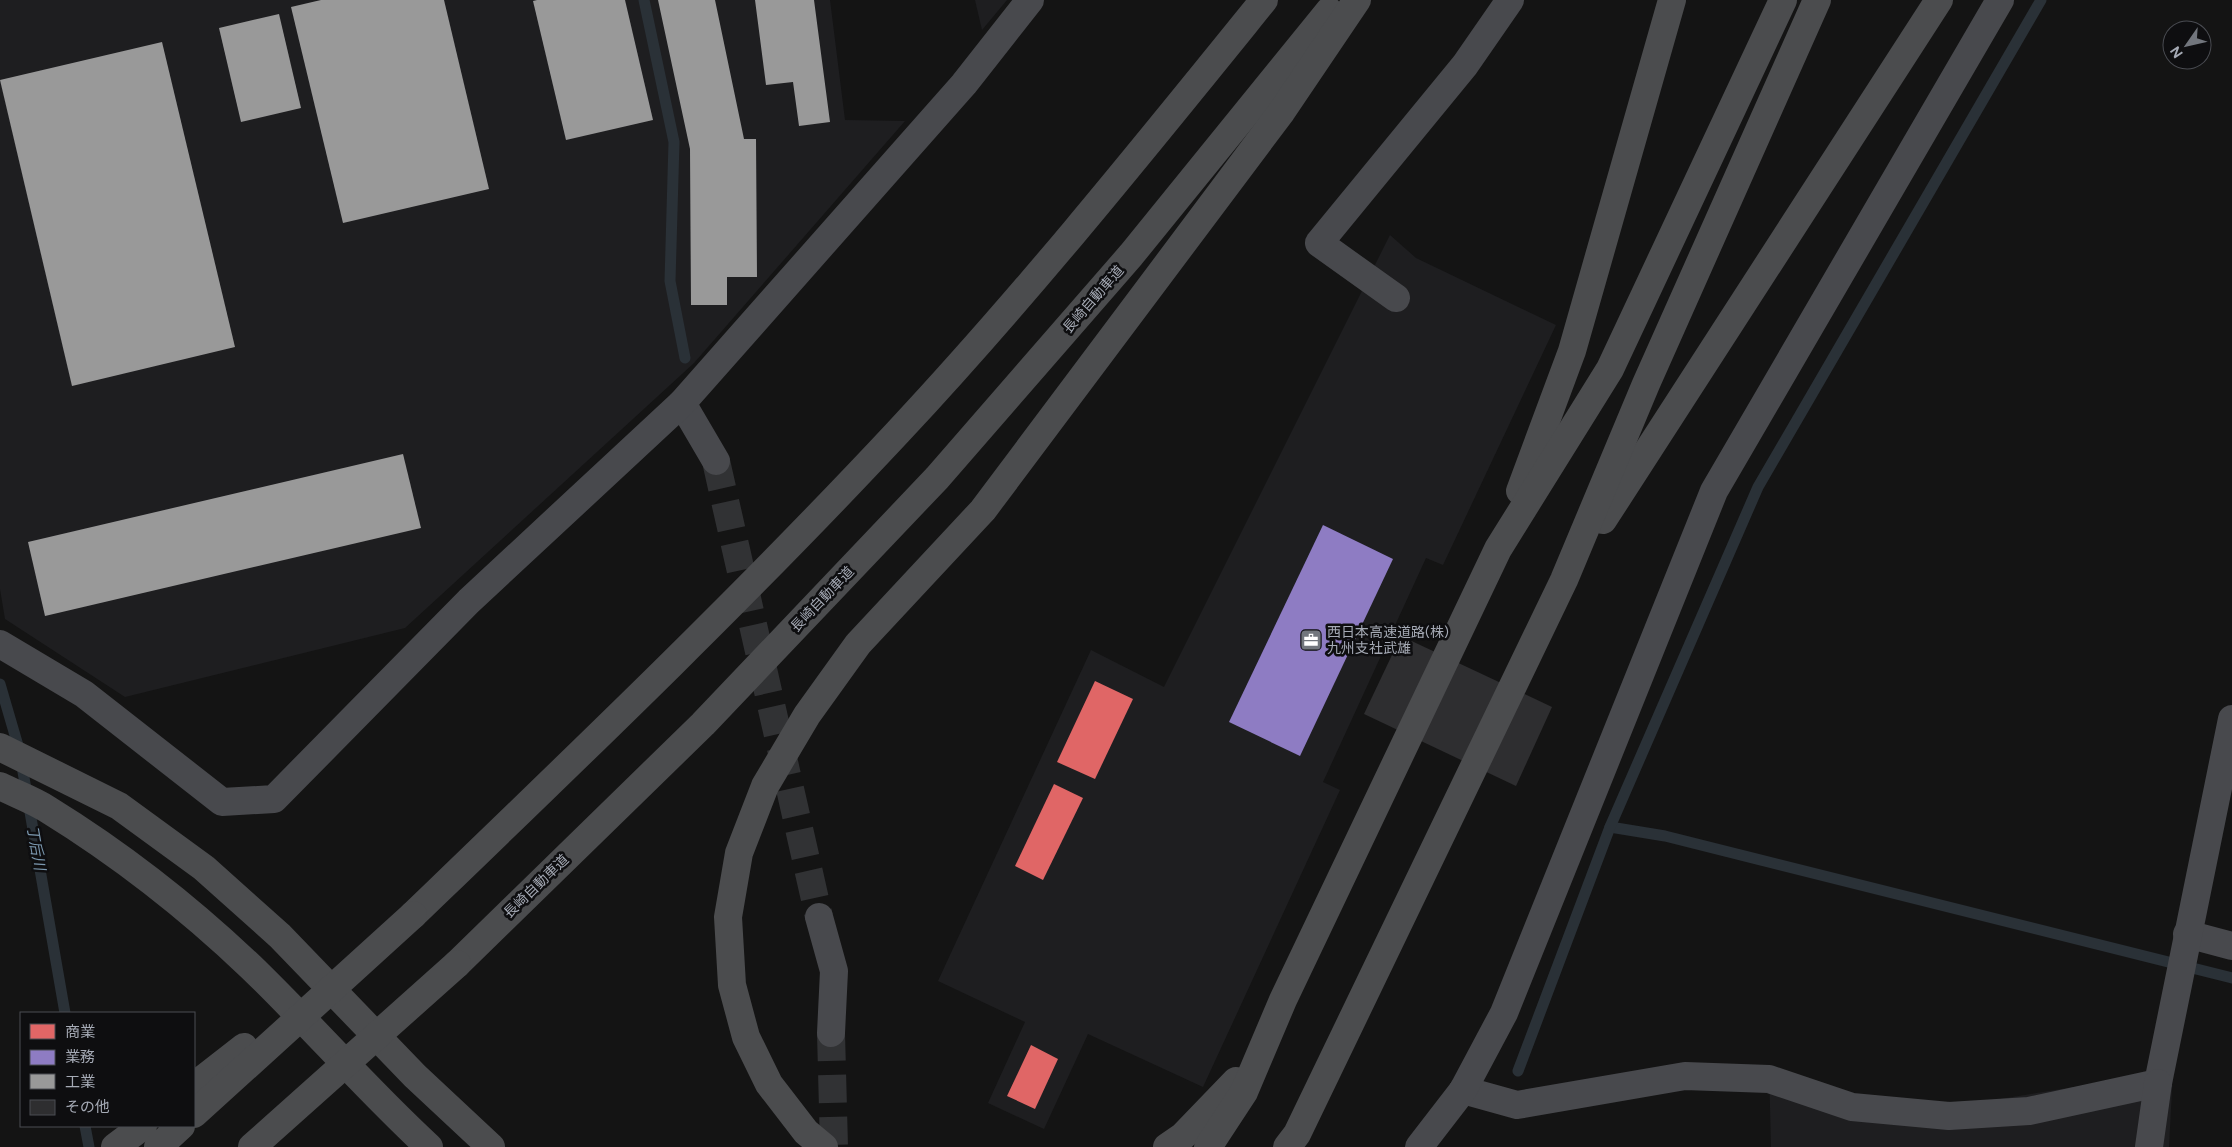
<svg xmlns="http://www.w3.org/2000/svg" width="2232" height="1147" font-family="Figtree,'Noto Sans JP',sans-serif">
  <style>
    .built { fill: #1e1e20 }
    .shops { fill: #e06666 }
    .offices { fill: #8e7cc3 }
    .industry { fill: #999 }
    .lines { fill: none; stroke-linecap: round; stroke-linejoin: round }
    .stream { stroke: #2a3137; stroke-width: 11 }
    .building { fill: #2e2e30 }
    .minor-tunnel { stroke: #313234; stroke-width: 28; stroke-dasharray: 28 14; stroke-linecap: butt }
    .minor { stroke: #48494d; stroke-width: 28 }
    .highway { stroke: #4b4c4e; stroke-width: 28 }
    .highway-bridge { stroke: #4b4c4e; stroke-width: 28 }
    .labels { text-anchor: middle; stroke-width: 5; stroke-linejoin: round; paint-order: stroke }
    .street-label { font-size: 14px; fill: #a5aab5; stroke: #0e0e10 }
    .poi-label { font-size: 14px; fill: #a5aab5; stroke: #0e0e10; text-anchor: start }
    .water-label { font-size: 15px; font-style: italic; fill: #7c99b0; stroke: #0e0e10 }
  </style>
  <rect width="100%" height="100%" fill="#141414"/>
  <!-- built -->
  <g class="built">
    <polygon points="0,0 830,0 845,120 905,121 694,363 405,628 125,697 5,619 0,589"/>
    <polygon points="975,0 1007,0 982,30"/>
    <polygon points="1390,235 1416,258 1556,325 1443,565 1426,558 1323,782 1340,790 1203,1087 1088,1034 1044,1129 988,1103 1025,1022 938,981 1091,650 1164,687"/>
    <polygon points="1769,1067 1862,1098 1957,1106 2173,1071 2169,1147 1771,1147"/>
  </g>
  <!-- shops -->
  <g class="shops">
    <polygon points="1095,681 1133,699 1095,779 1057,762"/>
    <polygon points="1054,784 1083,798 1043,880 1015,866"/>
    <polygon points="1031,1045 1058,1059 1035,1109 1007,1096"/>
  </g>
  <!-- offices -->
  <polygon class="offices" points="1323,525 1393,559 1300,756 1229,722"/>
  <!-- industry -->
  <g class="industry">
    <polygon points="321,0 444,0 489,189 343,223 291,7"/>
    <polygon points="537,0 625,0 653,120 566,140 533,1"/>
    <polygon points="658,0 715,0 744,139 756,139 757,277 727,277 727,305 691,305 690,149"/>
    <polygon points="755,0 814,0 830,122 799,126 793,82 766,85"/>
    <polygon points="279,14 301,108 241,122 219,28"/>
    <polygon points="162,42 235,347 72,386 0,80"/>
    <polygon points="403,454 421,528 45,616 28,542"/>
  </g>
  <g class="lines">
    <!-- stream -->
    <g class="stream">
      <polyline points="644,0 674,142 670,281 685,358"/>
      <polyline points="0,684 19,749 65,1013"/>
      <polyline points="1610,827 1665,836 2232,978"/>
      <polyline points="1518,1071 1610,827 1758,487 2041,0"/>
      <polyline points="85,1126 89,1147"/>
    </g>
  </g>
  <!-- building -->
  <polygon class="building" points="1401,636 1552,707 1516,786 1364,714"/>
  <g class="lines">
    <!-- minor-tunnel -->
    <g class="minor-tunnel">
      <polyline points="716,461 819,917"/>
      <polyline points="831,1033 834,1147"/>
    </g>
    <!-- minor -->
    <g class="minor">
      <polyline points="1396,298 1319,243 1465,65 1510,0"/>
      <polyline points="682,403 716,461"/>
      <polyline points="0,644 84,694 222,802 274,799 469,601 682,403 964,84 1030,0"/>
      <polyline points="819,917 834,971 831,1033"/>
      <polyline points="2187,934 2232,946"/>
      <polyline points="1463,1090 1517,1105 1685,1076 1769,1079 1852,1107 1949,1116 2029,1111 2158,1083 2232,719"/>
      <polyline points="1419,1147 1463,1090 1504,1013 1714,491 2000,0"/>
      <polyline points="2149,1147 2158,1083"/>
    </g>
    <!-- highway -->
    <g class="highway">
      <polyline points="1520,491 1572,351 1672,0"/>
      <polyline points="1603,520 1939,0"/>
      <polyline points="0,747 119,806 204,868 280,936 415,1076 491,1147"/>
      <path d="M0,786c16,8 33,14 47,23 73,45 142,99 204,158 60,58 116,123 178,180"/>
      <path d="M413,915c164,-158 329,-316 485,-483 129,-138 247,-285 366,-432"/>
      <polyline points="457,964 703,724 937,478 1131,255 1329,11"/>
      <polyline points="115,1147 143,1126"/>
      <polyline points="158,1147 181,1126"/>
      <polyline points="824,1147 806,1132 769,1084 746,1037 732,985 728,917 739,853 765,786 807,715 858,644 983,510 1282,111 1357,0"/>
      <polyline points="1167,1147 1183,1136 1236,1081"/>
      <polyline points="1208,1147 1244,1092 1283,1000 1498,549 1610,369 1783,0"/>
      <polyline points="1287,1147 1297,1134 1564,580 1646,384 1817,0"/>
    </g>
    <!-- highway-bridge -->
    <g class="highway-bridge">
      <polyline points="194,1086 244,1047"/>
      <polyline points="194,1114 413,915"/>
      <polyline points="252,1147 457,964"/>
    </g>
  </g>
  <!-- icons -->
  <defs>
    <g id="office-square" transform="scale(1.125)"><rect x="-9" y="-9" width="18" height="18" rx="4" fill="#72767d" stroke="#0e0e10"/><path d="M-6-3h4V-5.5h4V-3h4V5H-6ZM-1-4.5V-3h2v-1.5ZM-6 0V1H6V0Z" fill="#fff"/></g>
  </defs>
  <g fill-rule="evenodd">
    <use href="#office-square" x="1311" y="640"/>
  </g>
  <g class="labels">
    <!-- street labels -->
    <g class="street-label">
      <text transform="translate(1093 299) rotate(-49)" y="5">長崎自動車道</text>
      <text transform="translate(822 599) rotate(-46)" y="5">長崎自動車道</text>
      <text transform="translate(536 886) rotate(-44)" y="5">長崎自動車道</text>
    </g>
    <!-- poi labels -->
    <g class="poi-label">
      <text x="1327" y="637">西日本高速道路(株)<tspan x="1327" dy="16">九州支社武雄</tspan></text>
    </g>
    <!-- water labels -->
    <g class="water-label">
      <text transform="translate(36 848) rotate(80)" y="5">丁后川</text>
    </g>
  </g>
  <!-- legend -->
  <rect x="20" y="1012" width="175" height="115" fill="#0e0e10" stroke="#4a4c52"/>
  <rect x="30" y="1024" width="25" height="15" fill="#e06666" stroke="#4a4c52"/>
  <text x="65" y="1037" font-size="15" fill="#a5aab5">商業</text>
  <rect x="30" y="1050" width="25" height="15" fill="#8e7cc3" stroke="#4a4c52"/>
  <text x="65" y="1062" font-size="15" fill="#a5aab5">業務</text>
  <rect x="30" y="1074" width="25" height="15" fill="#999999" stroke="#4a4c52"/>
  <text x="65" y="1087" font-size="15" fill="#a5aab5">工業</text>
  <rect x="30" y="1100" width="25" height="15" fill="#2e2e30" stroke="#4a4c52"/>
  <text x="65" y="1112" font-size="15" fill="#a5aab5">その他</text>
  <!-- north arrow -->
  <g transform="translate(2187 45) rotate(236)"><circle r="24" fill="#0e0e10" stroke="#4a4c52"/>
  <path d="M0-4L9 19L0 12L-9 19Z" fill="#72767d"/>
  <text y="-8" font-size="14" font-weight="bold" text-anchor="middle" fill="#a5aab5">N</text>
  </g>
</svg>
